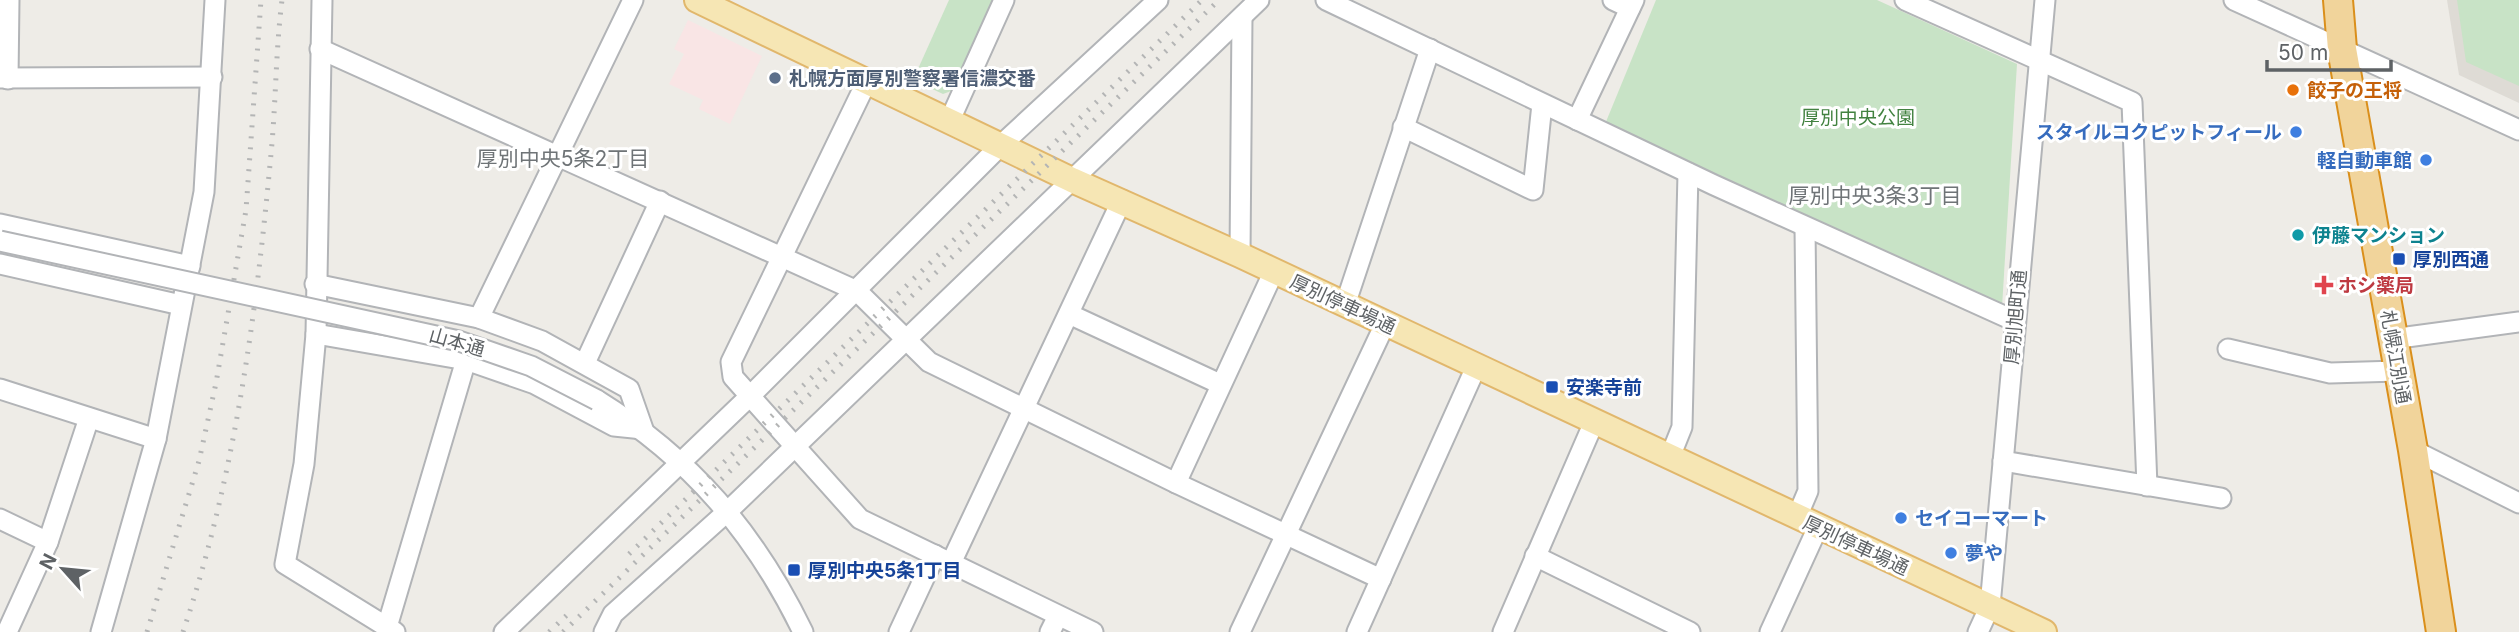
<svg xmlns="http://www.w3.org/2000/svg" width="2519" height="632" font-family="Inter,'Noto Sans JP',sans-serif">
  <style>
    .education { fill: #dedbd5 }
    .medical { fill: #f9e5e5 }
    .green { fill: #c8e3c6 }
    .lines { fill: none; stroke-linecap: round; stroke-linejoin: round }
    .minor-casing { stroke: #b2b4b7; stroke-width: 23 }
    .major-casing { stroke: #e1b76c; stroke-width: 28 }
    .highway-casing { stroke: #da8f1b; stroke-width: 32 }
    .minor { stroke: #fff; stroke-width: 19 }
    .major { stroke: #f6e6b4; stroke-width: 24 }
    .highway { stroke: #f1d49b; stroke-width: 28 }
    .rail { stroke: #b4b5b5; stroke-width: 5; stroke-dasharray: 2 9; stroke-linecap: butt }
    .minor-bridge-casing { stroke: #b2b4b7; stroke-width: 23; stroke-linecap: butt }
    .minor-bridge { stroke: #fff; stroke-width: 19 }
    .service-dot { fill: #5c6f8a; stroke: #fff; stroke-width: 2.5 }
    .food-dot { fill: #e8710a; stroke: #fff; stroke-width: 2.5 }
    .shop-dot { fill: #3f7fe0; stroke: #fff; stroke-width: 2.5 }
    .culture-dot { fill: #0f9aa8; stroke: #fff; stroke-width: 2.5 }
    .transit-dot { fill: #1a4fb4; stroke: #fff; stroke-width: 2.5 }
    .health-dot { fill: #e0444e; stroke: #fff; stroke-width: 2.5 }
    .labels { text-anchor: middle; stroke-width: 6; stroke-linejoin: round; paint-order: stroke }
    .service-label { font-size: 19px; font-weight: bold; fill: #4e5e75; stroke: #fff; text-anchor: start }
    .food-label { font-size: 19px; font-weight: bold; fill: #c56008; stroke: #fff; text-anchor: start }
    .park-label { font-size: 19px; fill: #428240; stroke: #fff }
    .shop-label { font-size: 19px; font-weight: bold; fill: #366cbe; stroke: #fff; text-anchor: end }
    .culture-label { font-size: 19px; font-weight: bold; fill: #0d838f; stroke: #fff; text-anchor: start }
    .transit-label { font-size: 19px; font-weight: bold; fill: #164399; stroke: #fff; text-anchor: start }
    .health-label { font-size: 19px; font-weight: bold; fill: #be3a42; stroke: #fff; text-anchor: start }
    .street-label { font-size: 19px; fill: #5e6265; stroke: #fff }
    .neighbourhood-label { font-size: 21px; fill: #6f7477; stroke: #fff }
  </style>
  <rect width="100%" height="100%" fill="#eeece7"/>
  <!-- education -->
  <polygon class="education" points="2447,0 2519,0 2519,103 2459,75"/>
  <!-- medical -->
  <polygon class="medical" points="688,20 762,56 730,124 699,109 703,100 669,84 684,54 674,49"/>
  <!-- green -->
  <g class="green">
    <polygon points="949,0 996,0 954,90 943,94 913,80"/>
    <polygon points="1656,0 1877,0 2017,64 2002,307 1603,129"/>
    <polygon points="2457,0 2519,0 2519,86 2466,62"/>
  </g>
  <g class="lines">
    <!-- minor casing -->
    <g class="minor-casing">
      <g id="minor">
        <polyline points="322,0 316,334 304,464 285,564 395,632"/>
        <polyline points="1326,0 1714,185 2015,321"/>
        <polyline points="1613,0 1630,8"/>
        <polyline points="1905,0 2132,102 2147,486"/>
        <polyline points="2234,0 2519,130"/>
        <polyline points="320,49 857,291 929,362 1176,483 1381,579"/>
        <polyline points="0,78 212,77"/>
        <polyline points="8,79 9,0"/>
        <polyline points="866,83 731,362 733,377 860,519 1093,632"/>
        <polyline points="1577,120 1634,0"/>
        <polyline points="949,122 1004,0"/>
        <polyline points="1403,127 1533,190 1542,104"/>
        <polyline points="0,224 190,266"/>
        <polyline points="1240,255 1242,17"/>
        <polyline points="0,264 181,305"/>
        <polyline points="315,284 479,318 542,341 629,389 643,429 614,426 535,384 466,360 316,334"/>
        <polyline points="1345,305 1430,49"/>
        <polyline points="1069,314 1220,384"/>
        <polyline points="479,318 633,0"/>
        <polyline points="2392,339 2519,322"/>
        <polyline points="2228,349 2330,373 2398,371"/>
        <polyline points="585,363 660,201"/>
        <polyline points="0,389 156,439"/>
        <path d="M597,400c94,58 158,133 206,232"/>
        <polyline points="2413,450 2519,503"/>
        <polyline points="1670,457 1682,427 1688,173"/>
        <polyline points="2003,461 2221,498"/>
        <polyline points="1176,483 1274,271"/>
        <polyline points="1797,517 1808,491 1805,227"/>
        <polyline points="0,519 48,542"/>
        <polyline points="1535,556 1690,632"/>
        <polyline points="951,563 1122,200"/>
        <polyline points="387,627 466,360"/>
        <polyline points="7,632 48,542 89,418"/>
        <polyline points="101,632 156,439 204,192 215,0"/>
        <polyline points="504,632 749,397 1000,146 1158,0"/>
        <polyline points="604,632 613,614 728,511 1259,0"/>
        <polyline points="899,632 935,555"/>
        <polyline points="1050,632 1058,616"/>
        <polyline points="1240,632 1385,324"/>
        <polyline points="1357,632 1476,367"/>
        <polyline points="1503,632 1594,422"/>
        <polyline points="1770,632 1818,527"/>
        <polyline points="1978,632 1990,606 2045,0"/>
      </g>
    </g>
    <!-- major casing -->
    <g class="major-casing">
      <polyline id="major" points="697,0 1072,180 1240,255 2044,632"/>
    </g>
    <!-- highway casing -->
    <g class="highway-casing">
      <polyline id="highway" points="2338,0 2342,49 2413,450 2441,632"/>
    </g>
    <!-- minor -->
    <use href="#minor" class="minor"/>
    <!-- major -->
    <use href="#major" class="major"/>
    <!-- highway -->
    <use href="#highway" class="highway"/>
    <!-- rail -->
    <g class="rail">
      <polyline points="629,554 1202,0"/>
      <polyline points="147,632 199,461 216,383 246,210 261,0"/>
      <path d="M183,632c53,-158 74,-324 89,-489 4,-48 4,-95 10,-143"/>
      <polyline points="549,632 569,613"/>
      <polyline points="563,632 1219,0"/>
    </g>
    <!-- minor-bridge casing -->
    <g class="minor-bridge-casing">
      <polyline id="minor-bridge" points="0,241 459,341 531,366 597,400"/>
    </g>
    <!-- minor-bridge -->
    <use href="#minor-bridge" class="minor-bridge"/>
  </g>
  <!-- markers -->
  <circle class="service-dot" cx="775" cy="78" r="7"/>
  <circle class="food-dot" cx="2293" cy="90" r="7"/>
  <g class="shop-dot">
    <circle cx="2296" cy="132" r="7"/>
    <circle cx="2426" cy="160" r="7"/>
    <circle cx="1901" cy="518" r="7"/>
    <circle cx="1951" cy="553" r="7"/>
  </g>
  <circle class="culture-dot" cx="2298" cy="235" r="7"/>
  <g class="transit-dot">
    <rect x="2392" y="252" width="14" height="14" rx="3.5"/>
    <rect x="1545" y="380" width="14" height="14" rx="3.5"/>
    <rect x="787" y="563" width="14" height="14" rx="3.5"/>
  </g>
  <path class="health-dot" d="M2320.5 274.5h7v7h7v7h-7v7h-7v-7h-7v-7h7z"/>
  <g class="labels">
    <!-- service labels -->
    <g class="service-label">
      <text x="789" y="85">札幌方面厚別警察署信濃交番</text>
    </g>
    <!-- food labels -->
    <g class="food-label">
      <text x="2307" y="97">餃子の王将</text>
    </g>
    <!-- park labels -->
    <g class="park-label">
      <text x="1858" y="124">厚別中央公園</text>
    </g>
    <!-- shop labels -->
    <g class="shop-label">
      <text x="2282" y="139">スタイルコクピットフィール</text>
      <text x="2412" y="167">軽自動車館</text>
      <text x="1915" y="525" text-anchor="start">セイコーマート</text>
      <text x="1965" y="560" text-anchor="start">夢や</text>
    </g>
    <!-- culture labels -->
    <g class="culture-label">
      <text x="2312" y="242">伊藤マンション</text>
    </g>
    <!-- transit labels -->
    <g class="transit-label">
      <text x="2413" y="266">厚別西通</text>
      <text x="1566" y="394">安楽寺前</text>
      <text x="808" y="577">厚別中央5条1丁目</text>
    </g>
    <!-- health labels -->
    <g class="health-label">
      <text x="2338" y="292">ホシ薬局</text>
    </g>
    <!-- street labels -->
    <g class="street-label">
      <text transform="translate(1343 304) rotate(25)" y="7">厚別停車場通</text>
      <text transform="translate(2015 317) rotate(-85)" y="7">厚別旭町通</text>
      <text transform="translate(457 342) rotate(16)" y="7">山本通</text>
      <text transform="translate(2396 357) rotate(80)" y="7">札幌江別通</text>
      <text transform="translate(1856 545) rotate(25)" y="7">厚別停車場通</text>
    </g>
    <!-- neighbourhood labels -->
    <g class="neighbourhood-label">
      <text x="563" y="166">厚別中央5条2丁目</text>
      <text x="1875" y="203">厚別中央3条3丁目</text>
    </g>
  </g>
  <!-- north arrow -->
  <g transform="translate(63 569) rotate(297)" stroke="#ffffff" stroke-width="5" paint-order="stroke">
  <path d="M0-5L12 26L0 18L-12 26Z" fill="#5e6265"/>
  <text y="-10" font-size="19" font-weight="bold" text-anchor="middle" fill="#5e6265">N</text>
  </g>
  <!-- scale -->
  <path d="M2267 60v10h124v-10" fill="none" stroke="#5e6265" stroke-width="3.5"/>
  <text x="2278" y="60" font-size="21" fill="#5e6265" stroke="#ffffff" stroke-width="5" paint-order="stroke">50 m</text>
</svg>
